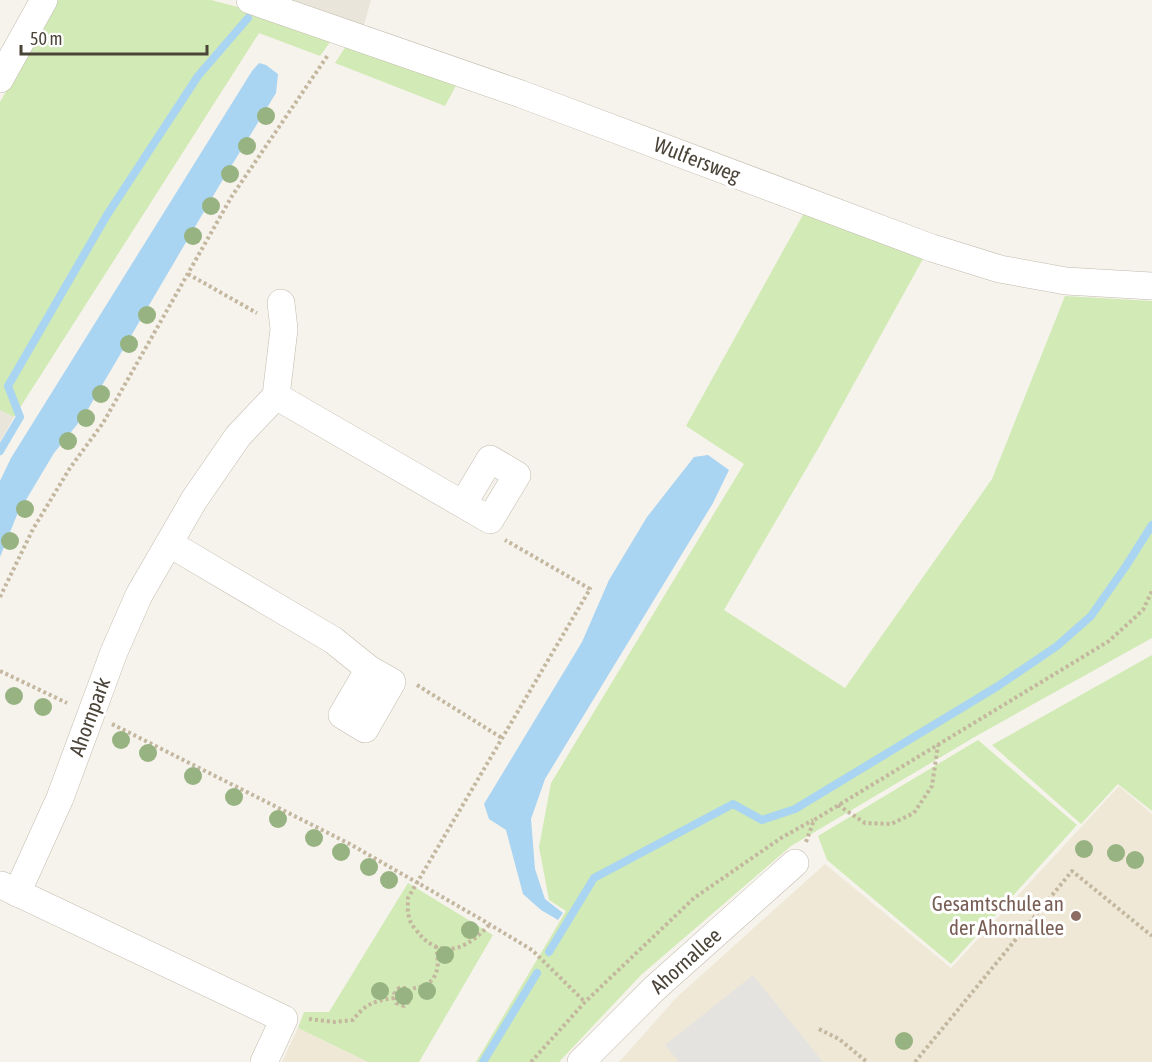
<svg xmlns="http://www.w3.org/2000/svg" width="1152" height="1062" font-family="'Asap Condensed',sans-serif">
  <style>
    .residential { fill: #eae5da }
    .education { fill: #efe8d6 }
    .green { fill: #d2eab5 }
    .parking { fill: #e5e3e0 }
    .water { fill: #a9d4f2 }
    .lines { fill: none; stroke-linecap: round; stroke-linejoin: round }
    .stream { stroke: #a9d4f2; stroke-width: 8 }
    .minor-casing { stroke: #c2bbae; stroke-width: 28 }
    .path { stroke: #c4b79f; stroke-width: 4; stroke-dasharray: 3 3; stroke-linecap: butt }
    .minor { stroke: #fff; stroke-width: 27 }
    .tree { fill: #97b381 }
    .education-dot { fill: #8d6e63; stroke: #fff; stroke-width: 2 }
    .labels { text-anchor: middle; stroke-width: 6; stroke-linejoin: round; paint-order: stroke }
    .street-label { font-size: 21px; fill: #4b4439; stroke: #fff }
    .education-label { font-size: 21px; fill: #785e54; stroke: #fff; text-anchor: end }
  </style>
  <rect width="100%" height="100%" fill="#f6f3ec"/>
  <!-- residential -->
  <g class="residential">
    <polygon points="284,0 371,0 364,25"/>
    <polygon points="0,410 14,417 0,443"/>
  </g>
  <!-- education -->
  <g class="education">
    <polygon points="1119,786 1152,814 1152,1062 619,1062 677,997 825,864 951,968"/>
    <polygon points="298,1028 368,1062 282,1062"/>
  </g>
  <!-- green -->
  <g class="green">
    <polygon points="58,0 211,0 272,16 333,38 320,56 259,33 14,417 0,410 0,102"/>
    <polygon points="348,43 458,82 445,106 335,63"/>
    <polygon points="804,213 924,257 819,447 724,610 845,688 992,479 1065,296 1152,301 1152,638 978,735 791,846 641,975 559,1062 476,1062 566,911 549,900 539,847 551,783 744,464 686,426"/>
    <polygon points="1152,655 1152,811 1118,784 1081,824 992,745"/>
    <polygon points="978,740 1077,825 951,964 827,860 818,836"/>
    <polygon points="408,883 493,935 419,1062 368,1062 298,1028 304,1012 329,1012"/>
  </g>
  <!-- parking -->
  <polygon class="parking" points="753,975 823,1062 679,1062 665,1045"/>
  <!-- water -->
  <g class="water">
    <polygon points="259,63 266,65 278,74 276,93 219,186 84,416 54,453 17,515 0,557 0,481 11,458 252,71"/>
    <polygon points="708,455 729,470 713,503 545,779 531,819 535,869 545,899 563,913 558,920 541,910 523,894 506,830 489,819 484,804 582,642 609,580 647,517 694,457"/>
  </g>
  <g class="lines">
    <!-- stream -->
    <g class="stream">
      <polyline points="0,451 20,417 8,386 107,215 198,76 248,18"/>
      <polyline points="549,952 594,878 733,804 762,820 795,809 998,686 1057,646 1091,616 1126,566 1152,525"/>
      <polyline points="483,1062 537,973"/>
    </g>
    <!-- minor casing -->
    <g class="minor-casing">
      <g id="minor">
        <polyline points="250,0 521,94 932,248 1000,269 1066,281 1152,286"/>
        <polyline points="0,79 44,0"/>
        <polyline points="276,396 490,520 517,475 490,459 463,504"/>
        <polyline points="170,544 333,640 369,669 392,682 365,729 342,715 369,669"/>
        <polyline points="1,885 284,1019 264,1062"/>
        <polyline points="17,893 60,798 114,652 139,595 194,500 238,436 276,396 284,329 281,303"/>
        <polyline points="581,1062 655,988 795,863"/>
      </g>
    </g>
    <!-- path -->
    <g class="path">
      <polyline points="188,274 257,313"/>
      <polyline points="0,597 33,529 70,468 103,423 232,196 328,55"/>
      <polyline points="0,671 67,703"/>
      <polyline points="417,685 502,738"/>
      <polyline points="112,724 348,843 479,918 532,950 585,1002"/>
      <polyline points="838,805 865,823 891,824 914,813 932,786 938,745"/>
      <polyline points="806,842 814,820 1109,641 1143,610 1152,591"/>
      <path d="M489,925c-19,21 -44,36 -68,11 -4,-5 -11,-12 -12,-19 -2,-6 -1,-13 -1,-19l182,-309 -85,-49"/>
      <path d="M409,991l2,9 -7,6 -8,-3 -2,-9 5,-6h7l3,3c5,-4 9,-3 15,-5 16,-8 15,-24 12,-40"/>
      <path d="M309,1019l26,3 18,-2c12,-16 21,-19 41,-22"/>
      <polyline points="819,1029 839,1039 867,1062"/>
      <polyline points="531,1062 585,1002 694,898 781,838 813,820"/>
      <polyline points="915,1062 1072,871 1152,936"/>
    </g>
    <!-- minor -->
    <use href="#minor" class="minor"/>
  </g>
  <!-- trees -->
  <g class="tree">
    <circle cx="266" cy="116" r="9"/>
    <circle cx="247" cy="146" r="9"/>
    <circle cx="230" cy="174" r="9"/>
    <circle cx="211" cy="206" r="9"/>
    <circle cx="193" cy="236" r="9"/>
    <circle cx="147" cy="315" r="9"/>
    <circle cx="129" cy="344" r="9"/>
    <circle cx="101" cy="394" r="9"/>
    <circle cx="86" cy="418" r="9"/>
    <circle cx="68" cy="441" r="9"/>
    <circle cx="25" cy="509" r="9"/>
    <circle cx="10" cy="541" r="9"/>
    <circle cx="14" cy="696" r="9"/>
    <circle cx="43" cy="707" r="9"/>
    <circle cx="121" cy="740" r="9"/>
    <circle cx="148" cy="753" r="9"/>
    <circle cx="193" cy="776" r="9"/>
    <circle cx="234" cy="797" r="9"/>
    <circle cx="278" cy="819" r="9"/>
    <circle cx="314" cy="838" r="9"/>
    <circle cx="1084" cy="849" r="9"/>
    <circle cx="341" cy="852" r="9"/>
    <circle cx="1116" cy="853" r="9"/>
    <circle cx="1135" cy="860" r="9"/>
    <circle cx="369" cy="867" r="9"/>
    <circle cx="389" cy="880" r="9"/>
    <circle cx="470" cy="930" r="9"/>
    <circle cx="445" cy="955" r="9"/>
    <circle cx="380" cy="991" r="9"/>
    <circle cx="427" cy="991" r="9"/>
    <circle cx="404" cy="996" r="9"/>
    <circle cx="904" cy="1041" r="9"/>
  </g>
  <!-- markers -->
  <circle class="education-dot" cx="1076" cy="916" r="6"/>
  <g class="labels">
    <!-- street labels -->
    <g class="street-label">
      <text transform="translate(697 160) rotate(21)" y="7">Wulfersweg</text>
      <text transform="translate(90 717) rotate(-70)" y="7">Ahornpark</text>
      <text transform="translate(686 961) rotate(-42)" y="7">Ahornallee</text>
    </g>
    <!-- education labels -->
    <g class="education-label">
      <text x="1064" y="911">Gesamtschule an<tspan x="1064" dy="24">der Ahornallee</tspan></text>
    </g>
  </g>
  <!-- scale -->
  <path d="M21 45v9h186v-9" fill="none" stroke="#4b4439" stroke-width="3"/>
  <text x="30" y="45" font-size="18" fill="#4b4439" stroke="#ffffff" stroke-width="4.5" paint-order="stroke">50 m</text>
</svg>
